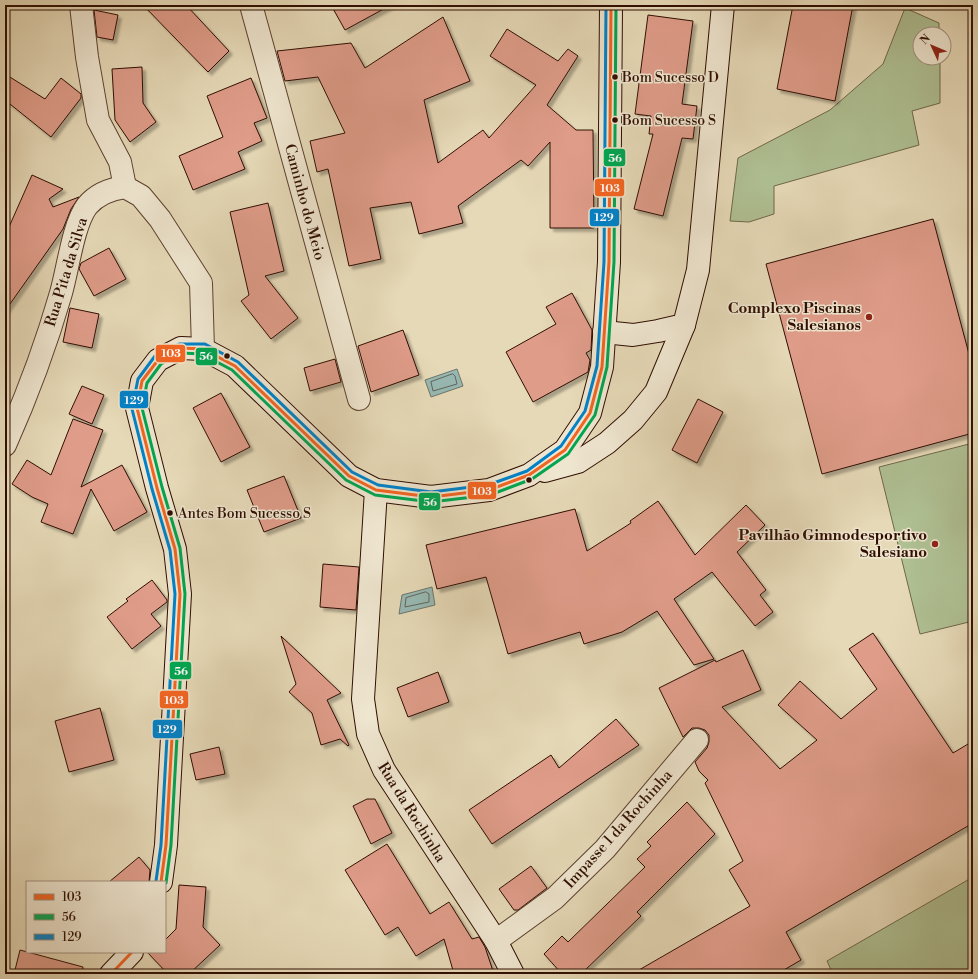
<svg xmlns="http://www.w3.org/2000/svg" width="978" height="979" font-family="'Libre Bodoni',serif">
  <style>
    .green { fill: #afc093; stroke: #6f674a }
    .water { fill: #97b9b3; stroke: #6d756c }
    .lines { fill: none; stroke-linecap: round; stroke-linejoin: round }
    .shore { stroke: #63645a; stroke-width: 1 }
    .building { fill: #df9c89; stroke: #2f0e02; filter: url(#shadow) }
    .street-casing { stroke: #5d412f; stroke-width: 24 }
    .secondary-casing { stroke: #2f0e02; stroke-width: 24 }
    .street { stroke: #efe6d0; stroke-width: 22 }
    .secondary { stroke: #efe6d0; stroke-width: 22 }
    .bus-1-casing { stroke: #efe6d0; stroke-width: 6 }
    .bus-2-casing { stroke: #efe6d0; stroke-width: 6 }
    .bus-3-casing { stroke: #efe6d0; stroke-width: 6 }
    .bus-1 { stroke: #f26522; stroke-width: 3 }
    .bus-2 { stroke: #00a651; stroke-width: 3 }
    .bus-3 { stroke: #0082ca; stroke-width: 3 }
    .bus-dot { fill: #2f0e02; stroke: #efe6d0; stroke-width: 1.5 }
    .poi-dot { fill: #8f2418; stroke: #efe6d0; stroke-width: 1.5 }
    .labels { text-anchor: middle; stroke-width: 3; stroke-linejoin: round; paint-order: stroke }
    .bus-label { font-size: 14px; fill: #2f0e02; stroke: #efe6d0; text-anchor: start }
    .street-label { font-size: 15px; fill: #2f0e02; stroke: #efe6d0 }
    .poi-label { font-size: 15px; font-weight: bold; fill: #2f0e02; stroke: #efe6d0; text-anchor: end }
    .line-badge { stroke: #efe6d0; stroke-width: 1.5 }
    .badge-label { font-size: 11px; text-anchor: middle; font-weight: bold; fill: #fff }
  </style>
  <defs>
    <filter id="shadow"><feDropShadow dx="3.5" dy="3.5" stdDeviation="1" flood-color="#0004"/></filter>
  </defs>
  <rect width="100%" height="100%" fill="#e6d9b7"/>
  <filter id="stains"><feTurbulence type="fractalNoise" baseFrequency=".005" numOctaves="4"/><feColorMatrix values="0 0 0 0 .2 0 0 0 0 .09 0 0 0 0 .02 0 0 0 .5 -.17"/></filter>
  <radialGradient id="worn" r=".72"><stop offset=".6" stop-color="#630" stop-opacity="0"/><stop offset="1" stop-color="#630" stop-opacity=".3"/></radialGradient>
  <!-- green -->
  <g class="green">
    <polygon points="905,8 939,23 939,34 920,34 920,58 940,58 940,103 912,111 919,145 774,186 774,214 749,222 730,221 738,158 830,110 883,64"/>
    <polygon points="973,443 973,621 920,634 879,467"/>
    <polygon points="973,877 973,974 833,974 827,961"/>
  </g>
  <!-- water -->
  <g class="water">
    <polygon points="457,369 463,386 431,397 425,380"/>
    <polygon points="432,587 435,605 399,614 402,595"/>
  </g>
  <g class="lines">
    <!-- shore -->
    <g class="shore">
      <polygon points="453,374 455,376 457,384 433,391 431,382"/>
      <polygon points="426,592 429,594 429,602 405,607 406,598"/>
    </g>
  </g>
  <!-- building -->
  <g class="building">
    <polygon points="143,5 186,5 229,51 208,72"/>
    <polygon points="331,5 391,5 345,30"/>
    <polygon points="793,5 853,5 835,101 777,89"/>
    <polygon points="94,10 118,15 113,40 97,37"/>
    <polygon points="648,15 693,21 682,104 697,106 693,139 682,138 663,216 634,209 653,134 649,134 651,116 635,114"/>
    <polygon points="443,17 470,81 424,100 438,163 483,130 489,138 536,85 490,56 507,29 558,61 568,49 578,56 547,105 576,130 593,130 594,228 550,228 550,142 528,166 521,160 458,206 463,223 419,234 411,202 370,208 381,259 349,266 328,169 317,172 310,141 345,133 318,77 285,81 277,51 351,43 365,68"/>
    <polygon points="142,67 143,103 156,122 130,142 115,120 112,69"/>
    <polygon points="5,74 45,99 61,78 81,94 81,98 51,137 5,100"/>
    <polygon points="251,78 267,118 254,123 262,141 238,152 245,169 193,190 179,156 223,137 207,96"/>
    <polygon points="32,175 63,189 49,199 53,207 79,197 71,209 63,229 5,311 5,236"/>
    <polygon points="268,203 284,271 265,276 298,318 271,339 241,301 249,295 230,212"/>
    <polygon points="933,219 973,369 973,433 822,474 766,264"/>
    <polygon points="109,248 126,279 94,296 79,269 81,263"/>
    <polygon points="572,293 592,330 591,350 586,353 590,360 588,372 533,402 506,352 556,324 546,307"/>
    <polygon points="70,308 99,314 92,348 63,342"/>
    <polygon points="403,330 419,375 371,392 358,346"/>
    <polygon points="335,359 341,382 310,391 304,368"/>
    <polygon points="82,386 104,395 92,424 69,414"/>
    <polygon points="221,393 250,447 221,462 193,408"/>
    <polygon points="698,399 723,412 697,463 672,450"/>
    <polygon points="73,419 103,430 81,487 122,465 147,512 114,531 91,489 73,534 41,522 48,504 32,497 12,484 27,460 51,475"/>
    <polygon points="284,476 301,518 264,532 247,490"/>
    <polygon points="658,501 695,555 746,505 765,525 737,552 766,590 760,595 773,612 755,626 712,572 674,599 714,659 694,665 657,611 622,632 584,644 580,632 508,654 486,577 437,589 426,545 575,509 587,551 631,523 630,521"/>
    <polygon points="323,564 359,567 356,610 320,607"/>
    <polygon points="152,580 167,600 167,602 151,614 161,626 132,649 107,617 128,601 126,599"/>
    <polygon points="873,633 953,753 973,741 973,823 786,932 801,960 777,974 632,974 750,906 729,870 743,861 705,783 708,780 699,771 695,762 707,748 709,742 709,735 705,730 699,728 692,728 683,737 659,688 715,660 716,662 743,650 761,690 722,707 780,769 817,740 778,705 800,681 841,719 877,689 849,649"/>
    <polygon points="281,636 341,693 327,700 349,745 348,746 340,739 321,745 312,713 289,692 296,684"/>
    <polygon points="438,672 449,702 408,717 397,688"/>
    <polygon points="100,708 114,760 69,772 55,721"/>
    <polygon points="616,719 639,745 492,844 469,810 551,755 559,768"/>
    <polygon points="219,747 225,774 196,780 190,754"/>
    <polygon points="367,799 375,799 392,833 371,844 353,806"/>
    <polygon points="687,802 715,834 637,912 641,916 581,974 562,974 544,954 562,936 568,942 645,867 637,859 651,846 647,842"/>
    <polygon points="387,844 430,914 449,902 472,939 479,937 485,947 494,974 454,974 444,939 416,956 398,927 385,935 345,870"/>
    <polygon points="139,857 150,870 149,882 109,882"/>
    <polygon points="531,866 547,888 518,910 514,910 499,889"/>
    <polygon points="179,885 206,887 203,927 220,945 189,974 168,974 147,952 165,952 165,940 176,929"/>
    <polygon points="20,950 83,967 82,974 14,974"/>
  </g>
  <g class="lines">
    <!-- street casing -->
    <g class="street-casing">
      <g id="street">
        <polyline points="81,5 87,57 98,120 120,162 125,187"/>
        <polyline points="251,5 359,399"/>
        <path d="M5,445c22,-49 41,-100 56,-152 7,-24 12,-68 26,-87 10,-12 23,-17 38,-19l16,9 19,23 41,64 2,66"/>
        <polyline points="496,941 555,898 605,849 697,740"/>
      </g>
    </g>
    <!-- secondary casing -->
    <g class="secondary-casing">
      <g id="secondary">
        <polyline points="604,332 633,335 658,331 684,325 698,270 723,5"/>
        <polyline points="545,471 578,462 607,443 633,420 656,392 684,325"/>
        <polyline points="376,490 363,699 368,734 384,770 496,941 513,974"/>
        <polyline points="161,882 166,845 180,594 175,549 157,488 137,408 142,381 158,360 181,348 203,349 235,366 349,476 376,490 431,497 489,490 529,475 565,450 590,413 602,367 609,262 611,5"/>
        <polyline points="111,974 132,952"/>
      </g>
    </g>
    <!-- street -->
    <use href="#street" class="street"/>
    <!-- secondary -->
    <use href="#secondary" class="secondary"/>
    <!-- bus-1 casing -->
    <g class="bus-1-casing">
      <g id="bus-1">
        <polyline points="161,882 166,845 180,594 175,549 157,488 137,408 142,381 158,360 181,348 203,349 235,366 349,476 376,490 431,497 489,490 529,475 565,450 590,413 602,367 609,262 611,5"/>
        <polyline points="111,974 132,952"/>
      </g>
    </g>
    <!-- bus-2 casing -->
    <g class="bus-2-casing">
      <polyline id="bus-2" points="166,883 171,845 185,594 180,548 162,487 142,408 147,383 161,364 182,353 202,354 232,370 346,480 375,495 431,502 490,495 532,479 568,454 595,415 607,367 614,262 616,5"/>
    </g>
    <!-- bus-3 casing -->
    <g class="bus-3-casing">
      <polyline id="bus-3" points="156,881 161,845 175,594 170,550 152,489 132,409 138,379 155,356 179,344 205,344 238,362 352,472 378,485 431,492 488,485 527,471 561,446 585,411 597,366 604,262 606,5"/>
    </g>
    <!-- bus-1 -->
    <use href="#bus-1" class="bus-1"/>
    <!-- bus-2 -->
    <use href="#bus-2" class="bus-2"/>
    <!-- bus-3 -->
    <use href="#bus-3" class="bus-3"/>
  </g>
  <!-- markers -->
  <g class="bus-dot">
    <circle cx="615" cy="77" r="3.5"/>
    <circle cx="615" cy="120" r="3.5"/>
    <circle cx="227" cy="356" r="3.5"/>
    <circle cx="529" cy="480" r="3.5"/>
    <circle cx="170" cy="513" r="3.5"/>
  </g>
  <g class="poi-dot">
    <circle cx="869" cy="317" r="4"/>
    <circle cx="935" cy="544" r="4"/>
  </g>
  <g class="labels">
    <!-- bus labels -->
    <g class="bus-label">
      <text x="622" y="82">Bom Sucesso D</text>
      <text x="622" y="125">Bom Sucesso S</text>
      <text x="178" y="518">Antes Bom Sucesso S</text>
    </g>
    <!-- street labels -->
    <g class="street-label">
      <text transform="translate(305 202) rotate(75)" y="5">Caminho do Meio</text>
      <text transform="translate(66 272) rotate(-73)" y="5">Rua Pita da Silva</text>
      <text transform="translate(412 812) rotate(58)" y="5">Rua da Rochinha</text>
      <text transform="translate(618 829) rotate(-48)" y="5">Impasse 1 da Rochinha</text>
    </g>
    <!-- poi labels -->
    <g class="poi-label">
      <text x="861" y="313">Complexo Piscinas<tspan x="861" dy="17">Salesianos</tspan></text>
      <text x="927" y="540">Pavilhão Gimnodesportivo<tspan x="927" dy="17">Salesiano</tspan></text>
    </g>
  </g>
  <g class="line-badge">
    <rect x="603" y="148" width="23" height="19" rx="4" fill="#00a651"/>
    <rect x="594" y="178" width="31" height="19" rx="4" fill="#f26522"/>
    <rect x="589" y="208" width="31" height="19" rx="4" fill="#0082ca"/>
    <rect x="155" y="344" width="31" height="19" rx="4" fill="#f26522"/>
    <rect x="195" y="347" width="23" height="19" rx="4" fill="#00a651"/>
    <rect x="119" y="390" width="30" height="19" rx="4" fill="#0082ca"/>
    <rect x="467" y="481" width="30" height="19" rx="4" fill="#f26522"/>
    <rect x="418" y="492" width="23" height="19" rx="4" fill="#00a651"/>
    <rect x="169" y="661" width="23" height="19" rx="4" fill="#00a651"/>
    <rect x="159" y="690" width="30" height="19" rx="4" fill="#f26522"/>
    <rect x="152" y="719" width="31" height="20" rx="4" fill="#0082ca"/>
  </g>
  <g class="badge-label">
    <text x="615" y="162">56</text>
    <text x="610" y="192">103</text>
    <text x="604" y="221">129</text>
    <text x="171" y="357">103</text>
    <text x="206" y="360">56</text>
    <text x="134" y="404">129</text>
    <text x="482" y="495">103</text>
    <text x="430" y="506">56</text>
    <text x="181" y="675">56</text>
    <text x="174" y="704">103</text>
    <text x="167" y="733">129</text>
  </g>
  <!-- margin -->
  <rect width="978" height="979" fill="none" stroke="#e6d9b7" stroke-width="20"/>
  <rect x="6" y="6" width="966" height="967" fill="none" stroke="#2f0e02" stroke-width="2"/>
  <rect x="10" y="10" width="958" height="959" fill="none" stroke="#2f0e02"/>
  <!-- legend -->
  <rect x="26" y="881" width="140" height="72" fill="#efe6d0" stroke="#a2907e"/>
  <rect x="34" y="894" width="20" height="6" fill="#f26522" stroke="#a2907e"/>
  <text x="62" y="901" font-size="12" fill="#2f0e02">103</text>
  <rect x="34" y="914" width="20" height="6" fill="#00a651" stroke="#a2907e"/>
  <text x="62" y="921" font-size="12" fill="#2f0e02">56</text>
  <rect x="34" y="934" width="20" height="6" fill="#0082ca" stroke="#a2907e"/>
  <text x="62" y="941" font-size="12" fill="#2f0e02">129</text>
  <!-- north arrow -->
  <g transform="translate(932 46) rotate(314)"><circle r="19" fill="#efe6d0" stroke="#a2907e"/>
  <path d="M0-3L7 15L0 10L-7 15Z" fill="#8f2418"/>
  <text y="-6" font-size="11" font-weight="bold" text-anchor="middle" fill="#2f0e02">N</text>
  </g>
  <rect width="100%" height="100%" filter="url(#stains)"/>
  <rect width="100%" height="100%" fill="url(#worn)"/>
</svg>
